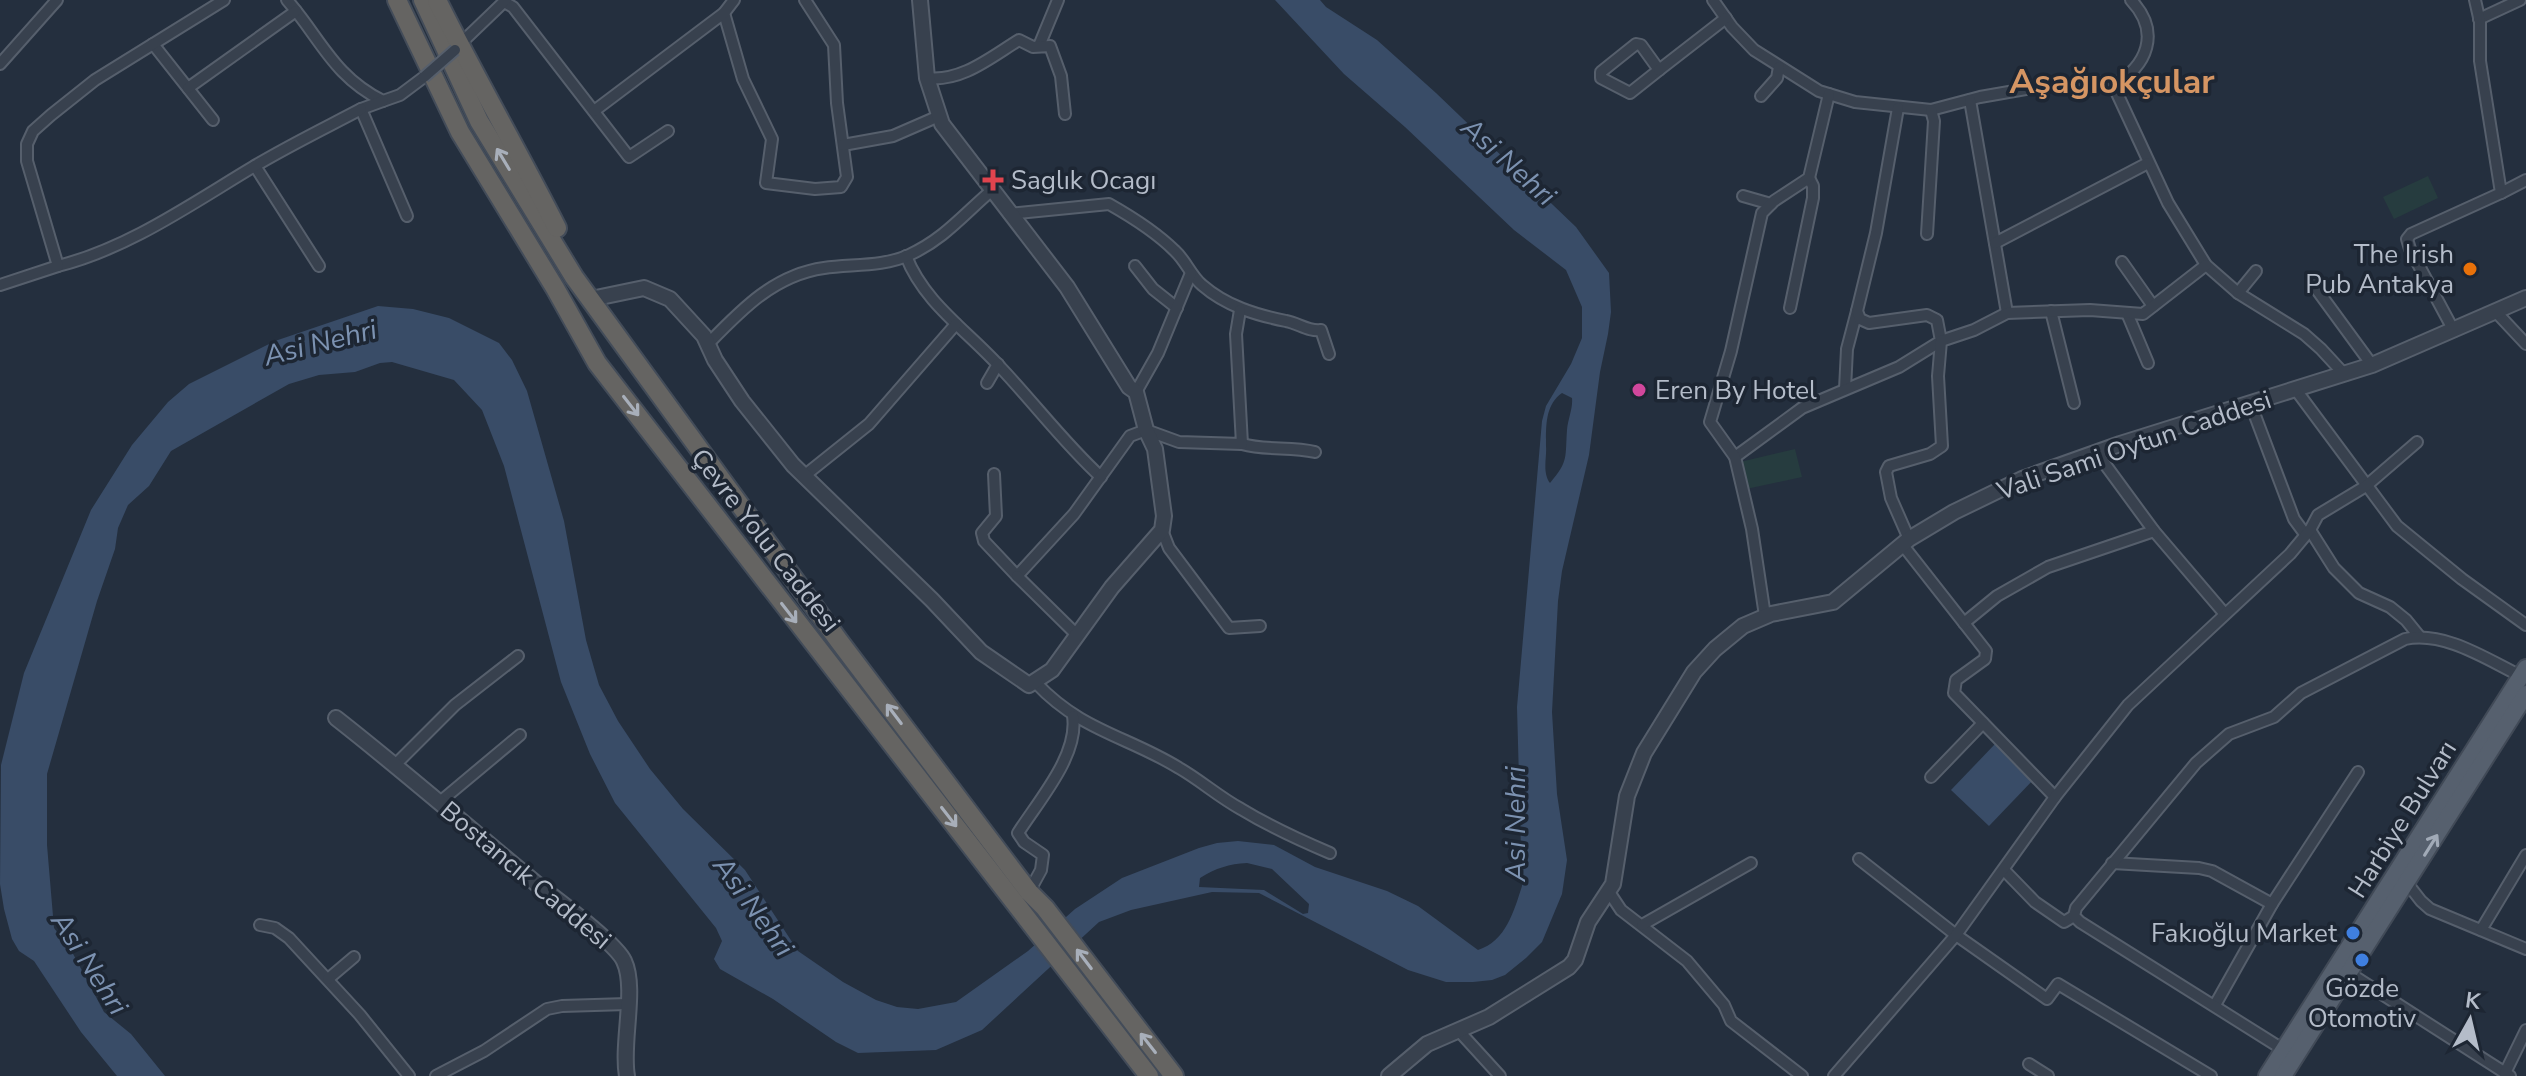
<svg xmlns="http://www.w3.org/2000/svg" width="2526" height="1076" font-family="'Nunito Sans',sans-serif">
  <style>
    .green { fill: #263c3f }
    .water { fill: #394c67; fill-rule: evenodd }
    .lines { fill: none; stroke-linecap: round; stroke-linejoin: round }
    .minor-casing { stroke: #565f6c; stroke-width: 14 }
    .tertiary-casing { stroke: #565f6c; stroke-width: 18 }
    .primary-casing { stroke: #414a57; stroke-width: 20 }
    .trunk-casing { stroke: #434c59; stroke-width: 22 }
    .minor { stroke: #38414e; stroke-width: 10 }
    .tertiary { stroke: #38414e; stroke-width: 14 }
    .primary { stroke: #56606e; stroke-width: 16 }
    .trunk { stroke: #656462; stroke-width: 18 }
    .minor-bridge-casing { stroke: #565f6c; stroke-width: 14; stroke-linecap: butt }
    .minor-bridge { stroke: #38414e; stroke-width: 10 }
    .oneway { stroke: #a8afba }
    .oneway2 { stroke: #a1aab7 }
    .health-dot { fill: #e0444e; stroke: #1d2633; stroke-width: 3 }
    .food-dot { fill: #e8710a; stroke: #1d2633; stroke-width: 3 }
    .hotel-dot { fill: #d1479c; stroke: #1d2633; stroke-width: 3 }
    .shop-dot { fill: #3f7fe0; stroke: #1d2633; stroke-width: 3 }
    .labels { text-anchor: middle; stroke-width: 7; stroke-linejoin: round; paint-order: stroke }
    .poi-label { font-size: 26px; fill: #b4bcc9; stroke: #1d2633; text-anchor: start }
    .street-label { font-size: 26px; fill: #b4bcc9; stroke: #1d2633 }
    .water-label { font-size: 28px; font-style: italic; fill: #7c92b1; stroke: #1d2633 }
    .district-label { font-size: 34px; font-weight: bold; fill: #d59563; stroke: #1d2633 }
  </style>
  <rect width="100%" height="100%" fill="#242f3e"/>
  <!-- green -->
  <g class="green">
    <polygon points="2428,176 2438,198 2394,219 2383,197"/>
    <polygon points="1795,449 1802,477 1746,489 1740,462"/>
  </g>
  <!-- water -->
  <g class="water">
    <path d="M1275,0h45l6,7 51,33 59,53 140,134 33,46 2,39 -3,22 -8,38 -11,83 -27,116 -4,30 -6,111 5,82 10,66 -5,34 -20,48 -16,16 -21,17 -13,5 -19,2h-27l-38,-12 -149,-77 -47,-1 -81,18 -32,12 -117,108 -46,20 -78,3 -22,-11 -63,-43 -53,-30 -6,-10 8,-18 -6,-13 -101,-125 -25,-49 -29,-72 -57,-216 -22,-56 -28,-30 -62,-18 -12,1 -25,9 -36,3 -30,9 -118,67 -22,35 -21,19 -10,23 -3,21 -18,52 -50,173v71l7,83 17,22 33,62 27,22 34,42h-48l-36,-44 -47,-71 -15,-10 -7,-12 -8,-30 -4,-25 1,-119 23,-92 67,-163 41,-65 36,-43 21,-18 86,-43 103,-35 35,3 36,9 50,25 13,17 15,31 37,130 22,119 13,45 19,36 32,48 33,40 62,61 53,81 45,31 33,18 21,7 21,2 38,-7 72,-51 47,-42 47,-31 77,-30 18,-5 21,-2 36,4 41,22 72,24 31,15 60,44c28,-9 36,-39 44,-64l-5,-179 25,-286 4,-15 25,-42 11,-26v-31l-16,-37 -52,-40 -109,-103 -61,-53zM1562,393l10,5c1,11 -4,20 -5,32 -2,27 2,31 -17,53 -8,-11 -3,-25 -4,-37 0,-20 -1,-41 16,-53zM1247,863l25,6 37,35 -1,9 -5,1 -39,-24 -65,-3 1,-9c16,-10 29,-14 47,-15z"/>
    <polygon points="1996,743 2034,779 1989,826 1951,790"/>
  </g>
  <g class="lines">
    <!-- minor casing -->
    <g class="minor-casing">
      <g id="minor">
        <path d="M287,0c34,39 46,76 96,101l17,-6 24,-18"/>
        <polyline points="1713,0 1732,27 1754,50 1819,91 1855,102 1931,110 1980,97 2049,85 2082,86 2107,81 2115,89 2168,203 2206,265 2238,293 2304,334 2321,349 2345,375"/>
        <polyline points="504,2 513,7 629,157 668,131"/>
        <polyline points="724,13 743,79 772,139 766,183 815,189 841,187 847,177 837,103 834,45 805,0"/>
        <polyline points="2479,19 2520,0"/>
        <polyline points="153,44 213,120"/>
        <polygon points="1636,44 1641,45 1659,70 1630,93 1601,78 1601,72"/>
        <polyline points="458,46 506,0"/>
        <polyline points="1039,46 1058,0"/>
        <polyline points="0,64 57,0"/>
        <polyline points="1659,70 1726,18"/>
        <path d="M927,78c35,4 64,-21 92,-38l14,7 17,-1 11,30 4,38"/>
        <path d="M2112,86c36,-20 49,-54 19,-86"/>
        <polyline points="188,88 296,11"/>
        <polyline points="1761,96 1777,78 1779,67"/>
        <polyline points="1970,100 2007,313"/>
        <polyline points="383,101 361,109 407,216"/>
        <polyline points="594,111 724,13 734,0"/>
        <polyline points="843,145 893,136 939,116"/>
        <polyline points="255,166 319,266"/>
        <polyline points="2501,193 2526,180"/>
        <polyline points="1743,196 1771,204"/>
        <path d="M1009,214l100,-10c23,13 48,29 66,47 11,10 16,25 27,34 24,21 54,30 84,36 12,2 23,11 35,9l8,24"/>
        <polyline points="1927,234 1934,121 1931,110"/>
        <polyline points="1995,243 2148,163"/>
        <path d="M906,256c18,47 63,76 95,112 34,36 64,76 100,109"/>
        <polyline points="2122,262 2153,306"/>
        <path d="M58,266c71,-18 133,-62 195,-99 35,-21 72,-39 108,-58"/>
        <polyline points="1135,266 1153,289 1177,308"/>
        <polyline points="2312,283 2372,365"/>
        <polyline points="0,285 58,266 27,161 27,144 33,131 51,115 95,80 224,0"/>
        <polyline points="2238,293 2256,271"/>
        <polyline points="1790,308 1813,198 1813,186 1809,178"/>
        <polyline points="2051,311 2074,403"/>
        <polyline points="2496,312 2526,344"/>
        <polyline points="2127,313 2148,363"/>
        <polyline points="2454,331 2410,249 2407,239 2411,234 2501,193 2480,61 2480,22 2475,0"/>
        <path d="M708,344c33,-34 66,-69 116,-76 27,-4 59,-1 85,-13 35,-16 54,-40 82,-64"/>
        <polyline points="987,383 998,364"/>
        <polyline points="1845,389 1847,349 1857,311"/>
        <polyline points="2296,390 2397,526 2462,579 2526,625"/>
        <polyline points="1136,392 1158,353 1191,273"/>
        <polyline points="2251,405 2294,519 2305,534"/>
        <path d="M1242,444c25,7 49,2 73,8"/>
        <polyline points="2096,452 2154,531 2224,613"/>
        <polyline points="1735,457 1802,408 1899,367 1941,341 1937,320 1927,315 1869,323 1860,319 1857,311 1876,233 1898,108"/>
        <polyline points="994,474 996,516 982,533 984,541 1017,576 1074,514 1130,436 1146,430 1179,442 1242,444 1236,334 1240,310"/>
        <polyline points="804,476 869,424 956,324"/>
        <polyline points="1162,530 1169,548 1229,628 1260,626"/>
        <polyline points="2310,530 2334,568 2359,593 2390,607 2406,620 2419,636"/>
        <polyline points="1909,539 1891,498 1886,472 1889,466 1930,454 1942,446 1938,376 1941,341 1974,330 2007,313 2090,310 2143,314 2206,265"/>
        <polyline points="1902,544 1986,651 1985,659 1956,680 1954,693 2055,797"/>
        <polyline points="1017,576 1077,635"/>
        <polyline points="1765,616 1752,529 1735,457 1710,422 1731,351 1762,213 1774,201 1809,178 1829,94"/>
        <polyline points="1964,623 1997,596 2048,567 2154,531"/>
        <path d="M1036,683c45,48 91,53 143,85 21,12 40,29 62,41 28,17 58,31 89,44"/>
        <polyline points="395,765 455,705 518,656"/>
        <polyline points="1931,777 1983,723"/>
        <polyline points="441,801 520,735"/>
        <polyline points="1859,859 1956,935 2047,999 2058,984 2211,1076"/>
        <polyline points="2112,863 2199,868 2212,871 2272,904"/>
        <polyline points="2004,870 2035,902 2064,922 2074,916"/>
        <polyline points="2407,883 2421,901 2430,909 2526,949"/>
        <path d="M1029,892l12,-22 2,-15 -19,-13 -6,-9c21,-33 61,-78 55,-117"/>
        <polyline points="1609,892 1621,910 1687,961 1724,1005 1731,1021 1802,1076"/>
        <polyline points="260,925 275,928 289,938 360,1015 409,1076"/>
        <polyline points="1642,925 1751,863"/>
        <polyline points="2481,930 2526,855"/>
        <polyline points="2349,973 2510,1076"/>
        <polyline points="328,979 354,957"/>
        <polyline points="2215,1005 2272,904 2358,772"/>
        <polyline points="1458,1030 1500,1076"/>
        <path d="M2284,1050l-204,-128 -6,-6 2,-8 120,-145 33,-29 45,-17 27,-24 104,-54c40,-8 81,20 116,37"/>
        <polyline points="2029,1064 2048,1076"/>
        <polyline points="2505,1073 2526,1030"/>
        <polyline points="436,1076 484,1051 547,1009 562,1006 627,1004"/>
        <polyline points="1834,1076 1956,935 2055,797 2128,705 2290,554 2310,530 2318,515 2366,486 2417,442"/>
      </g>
    </g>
    <!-- tertiary casing -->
    <g class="tertiary-casing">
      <g id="tertiary">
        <polyline points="591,299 644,288 670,299 704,336 715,360 742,401 793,465 932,600 981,652 1029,685 1052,670 1112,587 1162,530 1164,516 1155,449 1146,430 1136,392 1129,387 1067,287 942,124 927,78 920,0"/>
        <path d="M336,718c69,54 134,111 202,167 18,14 78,58 86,76 13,27 -3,83 3,115"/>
        <polyline points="1389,1076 1427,1044 1489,1017 1569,967 1575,960 1588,922 1613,884 1627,796 1644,753 1694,672 1715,649 1743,626 1771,614 1833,602 1909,539 1954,512 2022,479 2120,444 2372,365 2526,298"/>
      </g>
    </g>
    <!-- primary casing -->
    <g class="primary-casing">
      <g id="primary">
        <polyline points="2267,1076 2526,668"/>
        <polyline points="2283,1076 2526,694"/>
      </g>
    </g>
    <!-- trunk casing -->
    <g class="trunk-casing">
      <g id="trunk">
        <polyline points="397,0 460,132 555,288 597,363 1149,1076"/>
        <polyline points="423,0 479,121 574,277 839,641 1029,892 1045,908 1174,1076"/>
        <path d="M437,0c38,77 81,151 120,228"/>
      </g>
    </g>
    <!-- minor -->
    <use href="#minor" class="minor"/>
    <!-- tertiary -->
    <use href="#tertiary" class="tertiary"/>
    <!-- primary -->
    <use href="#primary" class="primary"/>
    <!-- trunk -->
    <use href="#trunk" class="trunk"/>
    <!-- minor-bridge casing -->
    <g class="minor-bridge-casing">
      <polyline id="minor-bridge" points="424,77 455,50"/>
    </g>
    <!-- minor-bridge -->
    <use href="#minor-bridge" class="minor-bridge"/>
  </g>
  <!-- one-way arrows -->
  <defs><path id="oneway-shaft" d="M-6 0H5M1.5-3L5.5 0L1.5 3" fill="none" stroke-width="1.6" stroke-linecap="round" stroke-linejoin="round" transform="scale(2)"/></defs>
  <g class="oneway">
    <use href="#oneway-shaft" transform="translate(503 159) rotate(-121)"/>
    <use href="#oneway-shaft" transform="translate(631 406) rotate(52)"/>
    <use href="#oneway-shaft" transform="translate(789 613) rotate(52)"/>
    <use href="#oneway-shaft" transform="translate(894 714) rotate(-127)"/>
    <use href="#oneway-shaft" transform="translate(949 817) rotate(52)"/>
    <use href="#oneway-shaft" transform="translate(1084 959) rotate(-127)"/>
    <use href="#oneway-shaft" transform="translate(1148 1043) rotate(-128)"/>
  </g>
  <use class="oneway2" href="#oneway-shaft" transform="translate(2431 845) rotate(-58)"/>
  <!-- markers -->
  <path class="health-dot" d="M989 168h8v8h8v8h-8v8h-8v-8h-8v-8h8z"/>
  <circle class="food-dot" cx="2470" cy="269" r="8"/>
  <circle class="hotel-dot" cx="1639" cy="390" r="8"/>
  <g class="shop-dot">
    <circle cx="2353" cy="933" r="8"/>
    <circle cx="2362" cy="960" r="8"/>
  </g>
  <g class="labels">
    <!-- poi labels -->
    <g class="poi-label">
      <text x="1011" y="189">Saglık Ocagı</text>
      <text x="2454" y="263" text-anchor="end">The Irish<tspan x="2454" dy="30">Pub Antakya</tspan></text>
      <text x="1655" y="399">Eren By Hotel</text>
      <text x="2337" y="942" text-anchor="end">Fakıoğlu Market</text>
      <text x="2362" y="997" text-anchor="middle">Gözde<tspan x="2362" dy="30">Otomotiv</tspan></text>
    </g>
    <!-- street labels -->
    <g class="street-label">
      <text transform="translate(2134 445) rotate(-19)" y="9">Vali Sami Oytun Caddesi</text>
      <text transform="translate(766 540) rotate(52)" y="9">Çevre Yolu Caddesi</text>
      <text transform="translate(2402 819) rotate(-58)" y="9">Harbiye Bulvarı</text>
      <text transform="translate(526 875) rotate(40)" y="9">Bostancık Caddesi</text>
    </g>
    <!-- water labels -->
    <g class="water-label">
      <text transform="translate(1509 161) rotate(42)" y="10">Asi Nehri</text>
      <text transform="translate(320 342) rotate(-14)" y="10">Asi Nehri</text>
      <text transform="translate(1515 824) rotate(-90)" y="10">Asi Nehri</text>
      <text transform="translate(754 906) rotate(54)" y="10">Asi Nehri</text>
      <text transform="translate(90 963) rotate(57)" y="10">Asi Nehri</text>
    </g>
    <!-- district labels -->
    <g class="district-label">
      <text x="2112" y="93">Aşağıokçular</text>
    </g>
  </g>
  <!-- north arrow -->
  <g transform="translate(2470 1020) rotate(8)" stroke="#1d2633" stroke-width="6" paint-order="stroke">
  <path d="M0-6L14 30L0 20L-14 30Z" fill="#b4bcc9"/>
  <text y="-12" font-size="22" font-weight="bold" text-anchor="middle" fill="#b4bcc9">K</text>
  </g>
</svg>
